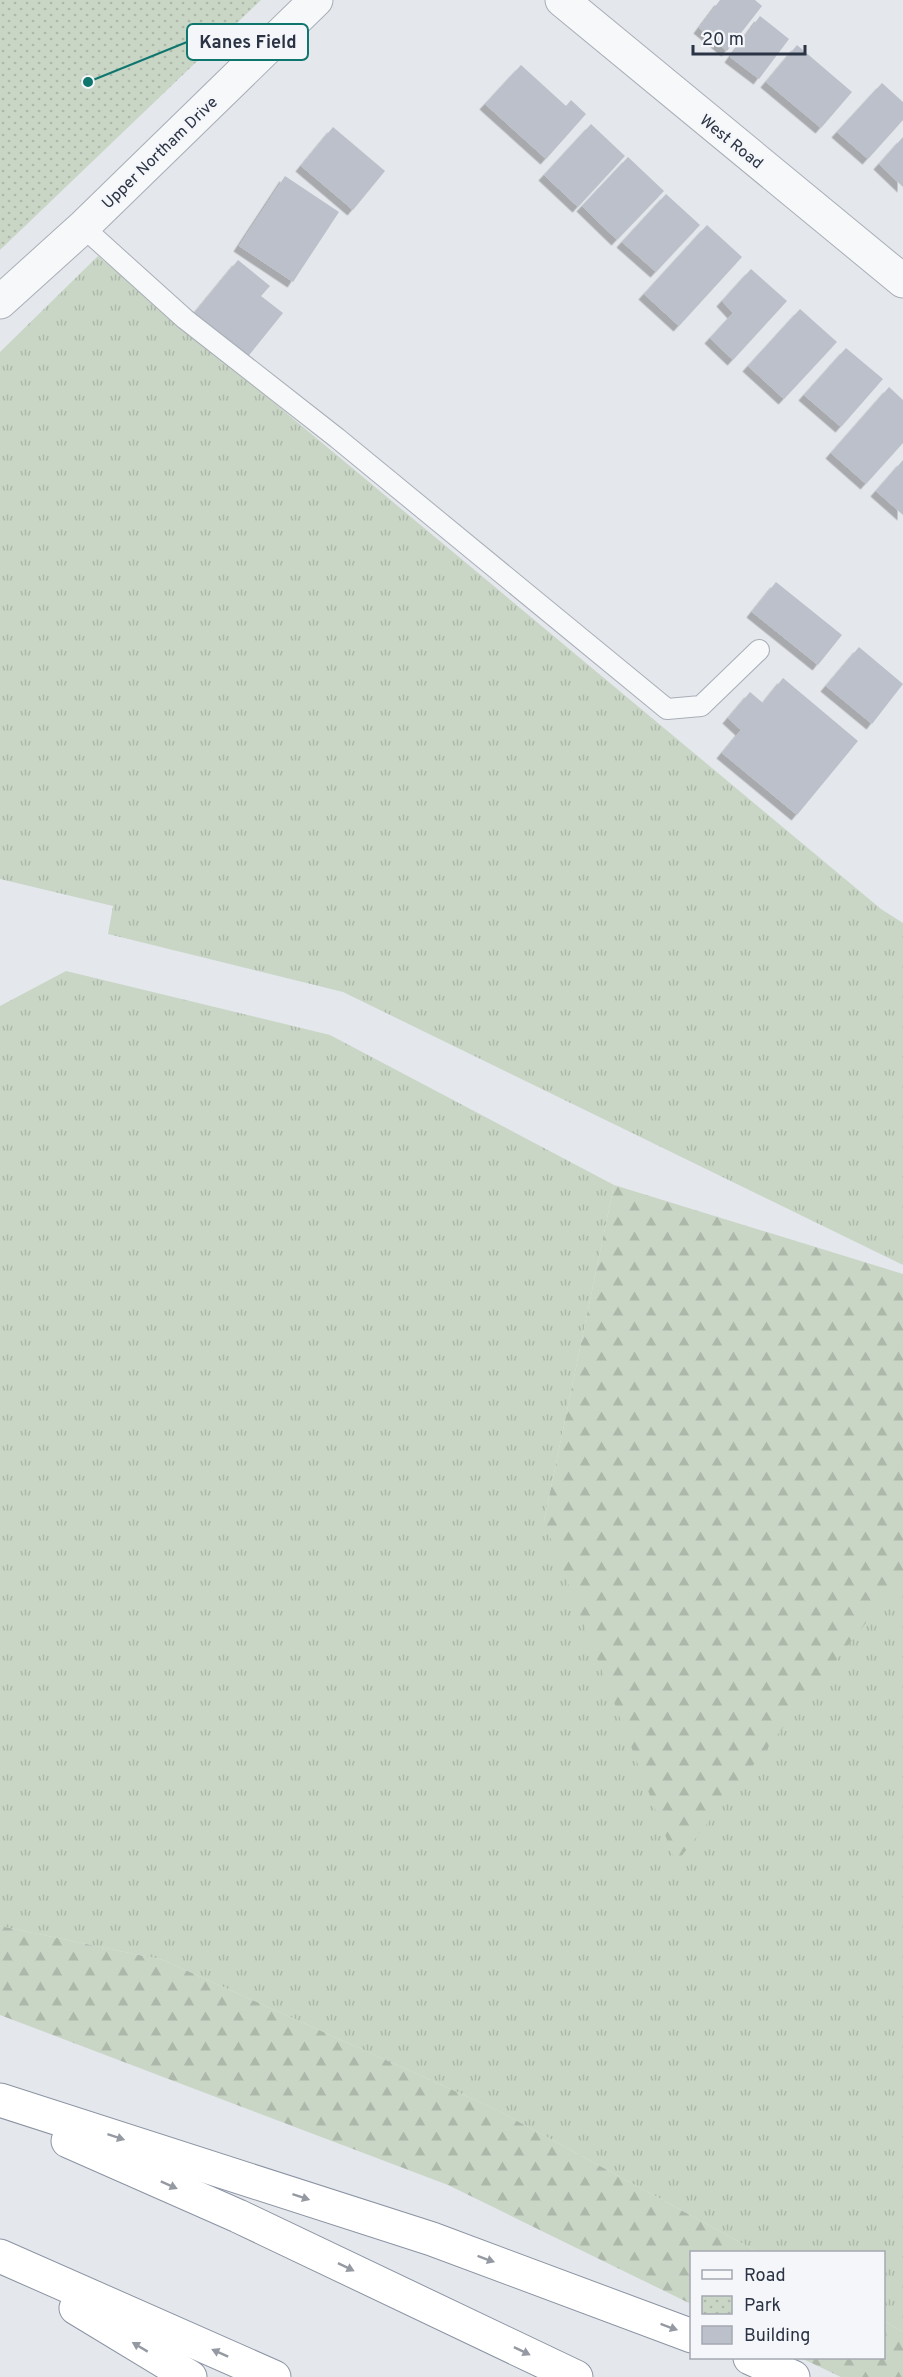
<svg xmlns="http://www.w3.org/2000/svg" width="903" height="2377" font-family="Overpass,sans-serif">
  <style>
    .grass { fill: url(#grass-tufts) }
    .forest { fill: url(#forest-firs) }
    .park { fill: url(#park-dots) }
    .building { fill: #bbc0ca; filter: url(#shadow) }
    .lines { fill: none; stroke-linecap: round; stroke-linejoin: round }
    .service-casing { stroke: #a9aeb7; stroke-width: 22 }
    .minor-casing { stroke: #a9aeb7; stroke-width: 35 }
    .motorway-casing { stroke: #8b94a3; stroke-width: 35 }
    .service { stroke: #f7f8fa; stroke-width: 20 }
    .minor { stroke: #f7f8fa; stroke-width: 33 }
    .motorway { stroke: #fff; stroke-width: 33 }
    .oneway { fill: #959aa2 }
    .labels { text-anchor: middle; stroke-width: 4.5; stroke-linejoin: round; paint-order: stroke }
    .street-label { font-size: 16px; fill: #2b3445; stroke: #f4f6f9 }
    .leader { fill: none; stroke: #0f766e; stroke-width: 2 }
    .callout-dot { fill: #0f766e; stroke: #f4f6f9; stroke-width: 2 }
    .callout { fill: #f4f6f9; stroke: #0f766e; stroke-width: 2 }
    .callout-label { font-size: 18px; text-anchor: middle; font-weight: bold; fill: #2b3445 }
  </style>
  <defs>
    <pattern id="grass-tufts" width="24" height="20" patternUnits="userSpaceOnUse" patternTransform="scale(1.5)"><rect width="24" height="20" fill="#c9d6c5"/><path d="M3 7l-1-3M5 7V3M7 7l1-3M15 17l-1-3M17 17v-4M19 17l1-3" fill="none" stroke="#adb8ab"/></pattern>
    <pattern id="forest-firs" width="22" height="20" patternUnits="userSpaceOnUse" patternTransform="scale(1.5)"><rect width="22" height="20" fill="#c9d6c5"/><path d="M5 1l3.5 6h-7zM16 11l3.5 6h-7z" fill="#adb8ab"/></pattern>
    <pattern id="park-dots" width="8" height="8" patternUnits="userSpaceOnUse" patternTransform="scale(1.5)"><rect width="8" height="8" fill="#c9d6c5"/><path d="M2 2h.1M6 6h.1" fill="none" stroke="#adb8ab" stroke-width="1.8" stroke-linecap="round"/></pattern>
    <filter id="shadow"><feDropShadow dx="-5.5" dy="5.5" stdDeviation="0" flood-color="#0004"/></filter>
  </defs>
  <rect width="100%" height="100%" fill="#e4e7ec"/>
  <!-- grass -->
  <g class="grass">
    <polygon points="98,256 881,909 903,923 903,1265 343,992 108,934 113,906 0,879 0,352"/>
    <polygon points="66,971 330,1035 614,1185 544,1521 903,1574 903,2332 884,2321 884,2252 758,2252 495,2109 163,1960 0,1926 0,1006"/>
  </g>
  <!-- forest -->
  <g class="forest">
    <polygon points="614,1185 903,1274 903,1576 676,1863 544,1521"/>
    <polygon points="0,1926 163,1960 495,2109 758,2252 692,2252 691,2304 448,2185 0,2015"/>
    <polygon points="884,2321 903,2332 903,2377 841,2377 801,2358 884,2358"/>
  </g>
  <!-- park -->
  <polygon class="park" points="0,0 261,0 0,250"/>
  <!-- building -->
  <g class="building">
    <polygon points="720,0 755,0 762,6 727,51 699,28"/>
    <polygon points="760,16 789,39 759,79 730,57"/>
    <polygon points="797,45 852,92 821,128 766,82"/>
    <polygon points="521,65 566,106 571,100 586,114 546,159 485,104"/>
    <polygon points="882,83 903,102 903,120 868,159 837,132"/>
    <polygon points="591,124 625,156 578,207 544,175"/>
    <polygon points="333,127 385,171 353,210 301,166"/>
    <polygon points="903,137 903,187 879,164"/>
    <polygon points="628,157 664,191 617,240 582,206"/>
    <polygon points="285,176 339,212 293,282 239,246"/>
    <polygon points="666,194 700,225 656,272 622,242"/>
    <polygon points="707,225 742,257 679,326 644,294"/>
    <polygon points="238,260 270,286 261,296 283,313 246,359 192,316"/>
    <polygon points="751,269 787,301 733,360 710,338 733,313 722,301"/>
    <polygon points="800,309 837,342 784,399 748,366"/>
    <polygon points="846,348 883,379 841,427 804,395"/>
    <polygon points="889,387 903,400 903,443 866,484 831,453"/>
    <polygon points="903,460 903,515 876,491"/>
    <polygon points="776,582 842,635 818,665 752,612"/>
    <polygon points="859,647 903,684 872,724 826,686"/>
    <polygon points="783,678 858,741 797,815 722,753 741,730 728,718 750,692 763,703"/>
  </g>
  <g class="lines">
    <!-- service casing -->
    <g class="service-casing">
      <polyline id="service" points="83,227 185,319 337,438 667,709 701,706 759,650"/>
    </g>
    <!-- minor casing -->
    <g class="minor-casing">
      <g id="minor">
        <polyline points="562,0 903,281"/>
        <polyline points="0,302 83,227 316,0"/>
      </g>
    </g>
    <!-- motorway casing -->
    <g class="motorway-casing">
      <g id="motorway">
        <polyline points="0,2100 432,2239 692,2336"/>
        <polyline points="68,2141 238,2216 576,2377"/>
        <polyline points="0,2256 274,2377"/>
        <polyline points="76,2308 190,2377"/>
        <polyline points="750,2358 793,2377"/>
      </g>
    </g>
    <!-- service -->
    <use href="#service" class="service"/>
    <!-- minor -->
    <use href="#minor" class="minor"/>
    <!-- motorway -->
    <use href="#motorway" class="motorway"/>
  </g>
  <!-- one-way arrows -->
  <defs><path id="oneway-solid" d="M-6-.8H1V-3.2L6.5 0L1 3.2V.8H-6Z" transform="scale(1.5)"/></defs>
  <g class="oneway">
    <use href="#oneway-solid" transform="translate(116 2137) rotate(18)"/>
    <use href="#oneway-solid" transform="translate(169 2185) rotate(24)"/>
    <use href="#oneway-solid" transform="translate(301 2197) rotate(18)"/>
    <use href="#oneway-solid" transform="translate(486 2259) rotate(20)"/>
    <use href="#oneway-solid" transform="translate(346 2267) rotate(26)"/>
    <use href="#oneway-solid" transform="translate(669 2327) rotate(20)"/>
    <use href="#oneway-solid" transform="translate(140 2347) rotate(-149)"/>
    <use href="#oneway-solid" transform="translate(522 2351) rotate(26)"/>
    <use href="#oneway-solid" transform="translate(220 2353) rotate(-156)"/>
  </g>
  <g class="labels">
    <!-- street labels -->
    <g class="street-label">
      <text transform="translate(732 141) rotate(39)" y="6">West Road</text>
      <text transform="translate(159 152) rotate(-44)" y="6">Upper Northam Drive</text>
    </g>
  </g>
  <!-- callouts -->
  <path class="leader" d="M88 82L187 42"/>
  <circle class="callout-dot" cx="88" cy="82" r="6"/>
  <rect class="callout" x="187" y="24" width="121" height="36" rx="6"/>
  <g class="callout-label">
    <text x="248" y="48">Kanes Field</text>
  </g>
  <!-- legend -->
  <rect x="690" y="2251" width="195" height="108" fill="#f4f6f9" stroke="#a4a8b1" stroke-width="1.5"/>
  <rect x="702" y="2270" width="30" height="9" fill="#f7f8fa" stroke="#a4a8b1" stroke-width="1.5"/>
  <text x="744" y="2281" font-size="18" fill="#2b3445">Road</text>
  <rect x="702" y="2296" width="30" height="18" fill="url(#park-dots)" stroke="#a4a8b1" stroke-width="1.5"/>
  <text x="744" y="2311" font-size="18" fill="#2b3445">Park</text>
  <rect x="702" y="2326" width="30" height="18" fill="#bbc0ca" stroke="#a4a8b1" stroke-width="1.5"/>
  <text x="744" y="2341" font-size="18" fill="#2b3445">Building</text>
  <!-- scale -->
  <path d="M693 45v9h112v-9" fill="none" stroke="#2b3445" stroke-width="3"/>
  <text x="702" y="45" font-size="18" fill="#2b3445" stroke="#f4f6f9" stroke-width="4.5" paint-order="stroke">20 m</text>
</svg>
